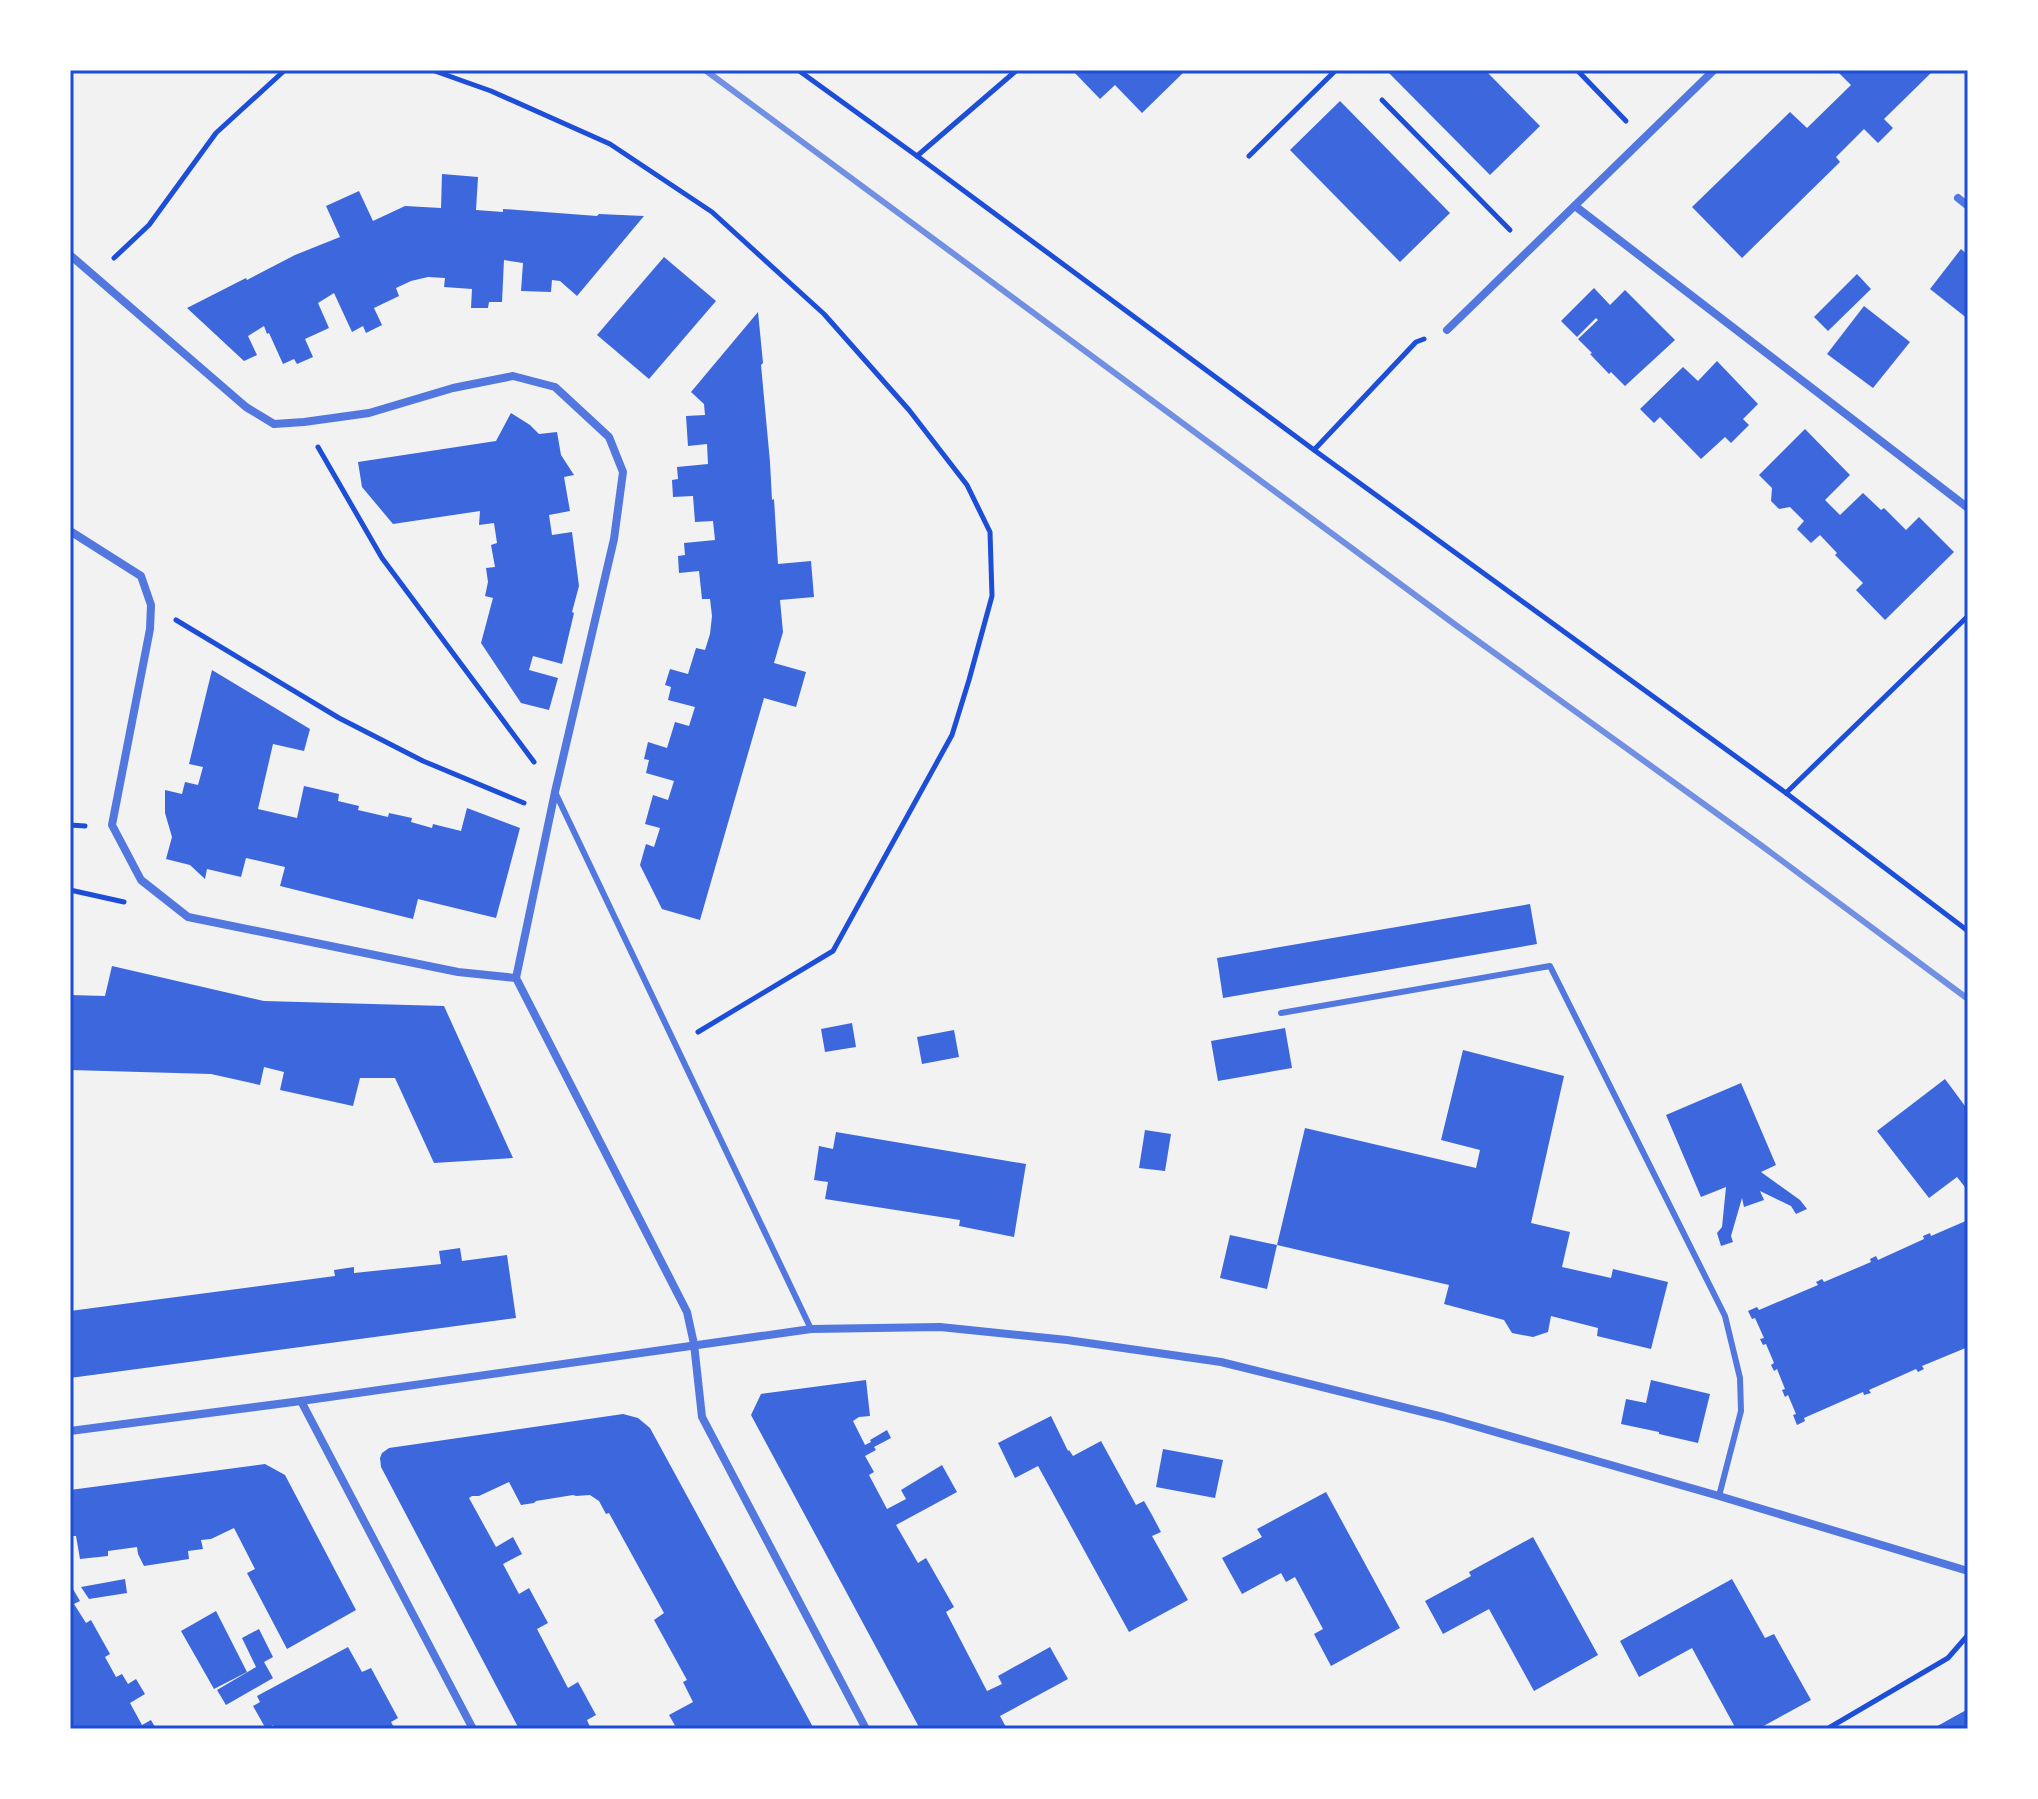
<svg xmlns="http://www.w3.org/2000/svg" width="2038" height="1799" font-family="Poppins,sans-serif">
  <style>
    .building { fill: #3d67dc }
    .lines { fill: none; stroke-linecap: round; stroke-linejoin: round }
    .path { stroke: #1d4ed8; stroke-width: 5 }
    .service { stroke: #5277de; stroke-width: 6 }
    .minor { stroke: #5277de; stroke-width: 8 }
    .rail { stroke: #7290e2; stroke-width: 6 }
    .neatline { fill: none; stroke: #1d4ed8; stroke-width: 3 }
  </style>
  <rect width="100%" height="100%" fill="#f2f2f2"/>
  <!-- building -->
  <g class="building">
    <polygon points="1072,70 1186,70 1142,113 1115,85 1100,99"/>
    <polygon points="1386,70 1485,70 1540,126 1490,175"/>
    <polygon points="1836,70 1934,70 1884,119 1893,128 1878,143 1864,129 1836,157 1840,162 1742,258 1692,207 1790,112 1807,128 1851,85"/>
    <polygon points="1340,101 1450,213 1400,262 1290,150"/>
    <polygon points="442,174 478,177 476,210 503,212 503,209 597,216 599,214 644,216 577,296 560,281 552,280 551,292 521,291 523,263 504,260 502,302 489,302 488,308 471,308 472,289 444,287 445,278 428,277 411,281 396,288 399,296 374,308 382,325 366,333 363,326 352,332 334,293 318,303 329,328 305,339 313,357 297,364 294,359 283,364 269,333 267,334 264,326 248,336 257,355 244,361 187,308 246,278 247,280 295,255 340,237 326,206 359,191 373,221 405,206 441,208"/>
    <polygon points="1961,249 1968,255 1968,319 1930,289"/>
    <polygon points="664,257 716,301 649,379 597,335"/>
    <polygon points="1857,274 1871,289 1828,331 1814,317"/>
    <polygon points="1594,288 1610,305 1625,290 1675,340 1625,386 1611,372 1609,374 1590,354 1592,353 1578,339 1598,320 1596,318 1577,337 1561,321"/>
    <polygon points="1864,306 1910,342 1873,388 1827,354"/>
    <polygon points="758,312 763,363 761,365 770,462 772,500 774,499 778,564 811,561 814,597 780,600 783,632 774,663 806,672 796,707 764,698 700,920 662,909 640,865 646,844 654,847 660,828 645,824 653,795 668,800 674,781 646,773 649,760 644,759 648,742 667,748 675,722 689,726 695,707 668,700 671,687 665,685 670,669 688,674 696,648 705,650 710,634 712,616 710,599 702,599 699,571 679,573 678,556 685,555 684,543 715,540 713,521 695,522 693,496 673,497 672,480 678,479 677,467 708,464 707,444 688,446 686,416 705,415 704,404 691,392"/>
    <polygon points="1717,361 1758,404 1743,419 1749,425 1731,443 1725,437 1701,459 1660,417 1654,423 1640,409 1683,367 1698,381"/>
    <polygon points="511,413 530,425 539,434 557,432 561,455 574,475 564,477 570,511 549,515 552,535 572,532 579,586 572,612 574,613 562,664 533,656 529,670 558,678 549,710 521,703 481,643 493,598 485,596 488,582 486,568 495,567 491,545 497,543 494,523 479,525 480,511 393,524 362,487 358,462 496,441"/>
    <polygon points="1805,429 1850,475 1825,500 1840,515 1863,493 1881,510 1884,508 1906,530 1919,517 1954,552 1885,620 1856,590 1863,583 1835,555 1837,553 1820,535 1811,543 1797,529 1804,521 1790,507 1779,509 1771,501 1772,488 1759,475"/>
    <polygon points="212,670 310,729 304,751 273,744 258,809 297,818 304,786 339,794 338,801 359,806 358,810 388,817 389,813 412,818 411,822 432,828 433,824 461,831 467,808 520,828 496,918 418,899 413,919 280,886 285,867 246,858 241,877 207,869 205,879 190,865 166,859 172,837 165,813 165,790 182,794 185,782 198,785 203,767 189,764"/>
    <polygon points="1530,904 1537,944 1223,998 1217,958"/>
    <polygon points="112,966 264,1001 444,1006 513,1158 434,1163 395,1078 360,1078 353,1106 280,1090 284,1072 264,1067 260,1085 211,1074 70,1070 70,995 105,996"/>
    <polygon points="852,1023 856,1047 825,1052 821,1029"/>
    <polygon points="1285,1028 1292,1068 1218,1081 1211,1041"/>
    <polygon points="954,1030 959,1057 922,1064 917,1037"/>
    <polygon points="1463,1050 1564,1076 1531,1223 1570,1232 1562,1267 1611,1278 1613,1269 1668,1282 1651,1349 1597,1336 1598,1328 1551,1316 1548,1332 1533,1337 1512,1333 1504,1320 1444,1304 1449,1285 1277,1245 1305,1128 1476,1168 1480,1150 1441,1140"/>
    <polygon points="1945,1079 1968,1110 1968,1191 1957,1177 1929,1198 1877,1131"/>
    <polygon points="1741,1083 1776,1165 1761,1172 1800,1200 1807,1209 1796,1214 1791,1206 1760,1191 1764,1200 1744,1207 1742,1198 1731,1236 1733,1242 1721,1246 1717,1233 1722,1227 1726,1187 1701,1197 1666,1115"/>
    <polygon points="1145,1130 1171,1134 1165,1171 1139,1168"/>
    <polygon points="836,1132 1026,1164 1014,1237 959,1226 960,1220 825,1199 828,1182 814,1180 819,1146 833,1149"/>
    <polygon points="1968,1220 1968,1347 1922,1366 1924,1369 1918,1372 1916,1369 1869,1390 1871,1393 1864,1395 1863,1392 1804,1418 1805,1421 1797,1425 1793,1415 1796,1414 1788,1395 1785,1397 1782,1390 1785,1389 1777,1369 1774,1371 1771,1365 1774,1363 1766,1344 1763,1345 1760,1339 1764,1338 1755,1318 1752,1319 1748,1311 1757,1307 1759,1310 1818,1285 1816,1282 1822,1279 1824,1282 1871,1262 1870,1259 1876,1256 1878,1260 1924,1239 1923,1236 1930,1233 1931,1236"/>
    <polygon points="1230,1235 1277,1245 1267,1289 1220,1278"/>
    <polygon points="460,1248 462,1261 507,1255 516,1318 70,1378 70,1311 335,1276 334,1270 354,1267 354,1273 441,1264 439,1251"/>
    <polygon points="866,1380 870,1416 859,1417 853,1421 865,1445 871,1442 870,1440 887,1430 891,1438 874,1447 876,1450 865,1456 874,1472 869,1475 887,1509 906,1499 901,1490 942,1465 957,1492 896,1525 918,1563 926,1558 954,1607 946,1612 987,1691 1002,1684 998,1676 1050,1647 1068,1679 1000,1716 1007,1729 920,1729 751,1415 761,1394"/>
    <polygon points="1651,1380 1710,1394 1698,1443 1659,1434 1659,1432 1621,1424 1626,1399 1646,1403"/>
    <polygon points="623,1414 638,1418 650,1428 814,1729 677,1729 669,1715 693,1702 683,1682 687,1680 654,1620 664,1613 609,1513 606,1514 599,1501 590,1495 576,1496 573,1495 536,1501 534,1503 521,1505 509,1482 479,1496 472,1496 469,1498 496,1547 513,1537 522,1554 503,1564 519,1594 529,1588 548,1623 537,1629 568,1688 578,1682 596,1715 587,1720 591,1729 519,1729 381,1467 380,1458 382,1453 389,1448"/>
    <polygon points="1051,1416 1068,1451 1069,1450 1073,1456 1101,1441 1136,1505 1144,1501 1152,1515 1161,1532 1152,1536 1188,1600 1129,1632 1038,1466 1015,1478 998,1443"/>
    <polygon points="1163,1449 1223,1460 1215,1498 1156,1487"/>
    <polygon points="265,1464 285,1475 356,1610 287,1649 247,1573 255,1569 234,1528 211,1539 201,1540 203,1549 188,1551 189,1559 144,1566 138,1554 137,1547 108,1551 108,1556 80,1559 76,1536 70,1536 70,1490"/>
    <polygon points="1326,1492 1400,1628 1331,1666 1314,1634 1323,1629 1295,1577 1286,1582 1281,1573 1242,1594 1222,1558 1262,1537 1257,1529"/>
    <polygon points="1533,1537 1598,1655 1534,1691 1489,1609 1443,1634 1425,1601 1471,1576 1469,1572"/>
    <polygon points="125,1579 127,1593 89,1599 81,1587"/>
    <polygon points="1732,1579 1765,1638 1774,1634 1811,1700 1758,1729 1736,1729 1692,1648 1639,1677 1620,1641"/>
    <polygon points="73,1589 80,1601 74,1604 86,1623 91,1620 110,1654 105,1657 116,1677 122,1674 128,1684 136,1679 145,1694 130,1703 142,1725 151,1720 156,1729 70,1729 70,1591"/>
    <polygon points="216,1611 247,1672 214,1689 181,1631"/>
    <polygon points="259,1629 273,1657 264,1662 273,1678 226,1705 217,1690 256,1667 242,1638"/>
    <polygon points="348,1647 362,1672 371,1668 398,1718 391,1722 395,1729 275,1729 273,1725 266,1729 253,1706 260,1702 257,1696"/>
    <polygon points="1968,1709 1968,1729 1932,1729"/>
  </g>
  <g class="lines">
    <!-- path -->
    <g class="path">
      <polyline points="432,70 491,91 610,144 712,212 824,314 909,410 967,485 990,532 992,596 969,680 952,735 833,951 698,1032"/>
      <polyline points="798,70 917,156 1314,450 1786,793 1968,931"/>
      <polyline points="1577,70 1626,121"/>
      <polyline points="1382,100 1510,230"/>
      <polyline points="917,156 1017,70"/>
      <polyline points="1249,156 1336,70"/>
      <polyline points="114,258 149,225 216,133 285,70"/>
      <polyline points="318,447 382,558 534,762"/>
      <polyline points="1314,450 1416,342 1424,339"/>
      <polyline points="176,620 339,718 423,761 524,803"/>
      <polyline points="1786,793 1968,616"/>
      <polyline points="70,825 85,826"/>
      <polyline points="70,890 124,902"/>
      <polyline points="1827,1729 1948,1658 1968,1635"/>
    </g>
    <!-- service -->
    <g class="service">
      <polyline points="555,792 811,1329"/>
      <polyline points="1281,1013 1550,966 1725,1316 1740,1378 1741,1411 1719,1496"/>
    </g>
    <!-- minor -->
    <g class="minor">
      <polyline points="1958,198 1968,206"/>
      <polyline points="1575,206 1968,508"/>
      <polyline points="70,255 246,407 274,424 304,422 369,413 453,388 513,376 555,387 609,437 623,472 614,539 555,792 516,978 687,1312 694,1344 702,1417 866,1729"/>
      <polyline points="1447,330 1714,70"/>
      <polyline points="70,531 141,576 151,605 150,629 112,825 141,880 188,917 458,972 516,978"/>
      <polyline points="301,1401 473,1729"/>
      <polyline points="70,1431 301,1401 811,1329 940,1327 1067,1340 1221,1362 1443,1417 1719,1496 1968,1571"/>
    </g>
    <!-- rail -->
    <polyline class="rail" points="705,70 1457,626 1762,846 1968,999"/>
  </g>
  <!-- border -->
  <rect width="2038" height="1799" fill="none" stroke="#ffffff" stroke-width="144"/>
  <rect x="72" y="72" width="1894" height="1655" class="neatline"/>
</svg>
